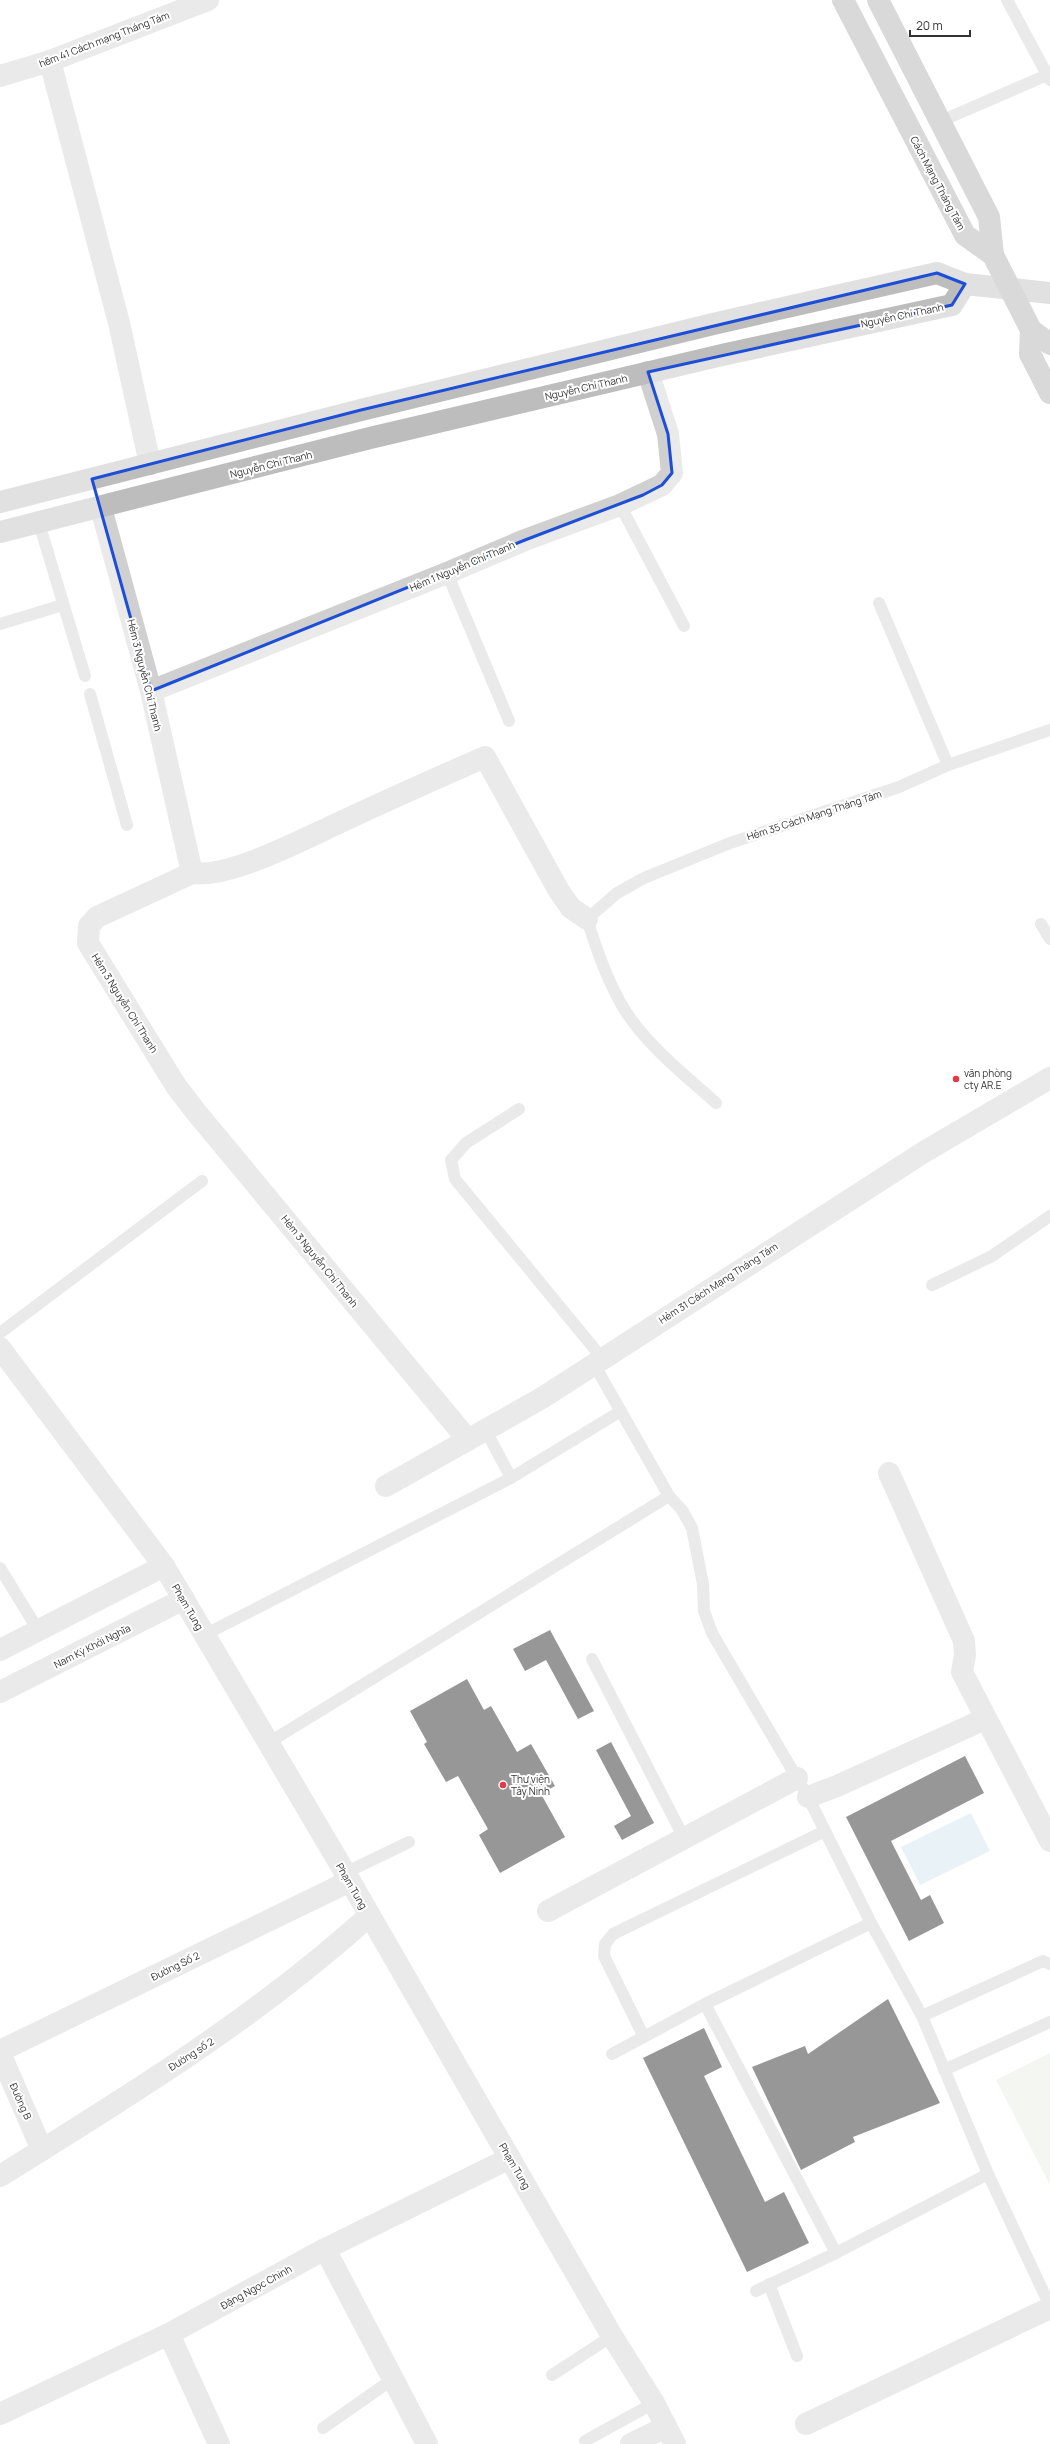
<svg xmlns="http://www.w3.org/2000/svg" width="1050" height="2444" font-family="Manrope,sans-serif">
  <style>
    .green { fill: #e6ecdf }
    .water { fill: #cfe2ee }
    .building { fill: #1a1a1a }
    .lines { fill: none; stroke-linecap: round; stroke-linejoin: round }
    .lane { stroke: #d0d0d0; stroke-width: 12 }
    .street { stroke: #d0d0d0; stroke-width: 22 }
    .secondary { stroke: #bdbdbd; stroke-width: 22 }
    .primary { stroke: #ababab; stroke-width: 22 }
    .marked { fill: none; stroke: #1d4ed8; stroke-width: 3; stroke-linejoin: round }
    .poi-dot { fill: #e63946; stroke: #fff; stroke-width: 1.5 }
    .labels { text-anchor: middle; stroke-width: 4; stroke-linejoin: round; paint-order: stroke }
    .street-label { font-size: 10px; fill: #333; stroke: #fff }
    .poi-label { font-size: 10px; fill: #333; stroke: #fff; text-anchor: start }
  </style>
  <rect width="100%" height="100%" fill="#fff"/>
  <!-- green -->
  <polygon class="green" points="1050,2053 1050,2185 996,2080"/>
  <!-- water -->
  <polygon class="water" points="971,1813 990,1851 920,1885 901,1847"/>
  <!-- building -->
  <g class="building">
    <polygon points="550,1630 594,1711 578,1719 546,1660 525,1671 513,1649"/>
    <polygon points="467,1679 484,1710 491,1706 517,1752 531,1744 555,1786 541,1794 565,1837 500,1873 479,1835 488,1829 458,1776 446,1782 424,1744 427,1742 410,1711"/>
    <polygon points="611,1742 654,1823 622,1840 614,1826 631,1816 596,1750"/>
    <polygon points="965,1756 984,1793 891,1841 921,1900 930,1895 944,1923 909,1941 846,1817"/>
    <polygon points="888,1999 940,2103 853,2137 855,2142 801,2170 752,2067 805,2046 808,2054"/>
    <polygon points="704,2028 722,2067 704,2076 765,2202 784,2192 809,2243 747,2272 643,2058"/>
  </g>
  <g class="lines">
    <!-- lane -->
    <g class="lane">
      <polyline points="1007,0 1050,80"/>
      <polyline points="941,121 1047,75"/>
      <polyline points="620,505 684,626"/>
      <polyline points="39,523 85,676"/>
      <polyline points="447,573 509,721"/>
      <polyline points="879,603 948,765"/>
      <polyline points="0,624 63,605"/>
      <polyline points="90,694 127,825"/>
      <polyline points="1041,924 1050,939"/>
      <path d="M716,1103c-31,-28 -67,-56 -90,-91 -18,-29 -29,-61 -39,-93l30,-26 27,-15 86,-35 169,-56 49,-22 102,-35"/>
      <polyline points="519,1109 466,1143 451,1160 455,1179 602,1358"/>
      <polyline points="932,1285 992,1256 1050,1216"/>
      <polyline points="0,1333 202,1181"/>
      <polyline points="594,1364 669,1496 682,1510 692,1528 703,1584 704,1611 712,1633 808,1797 871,1923 922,2016 988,2174 1050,2306"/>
      <polyline points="486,1431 511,1478 621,1411"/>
      <polyline points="0,1568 38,1630"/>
      <polyline points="204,1635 511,1478"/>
      <polyline points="592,1659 684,1838"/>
      <polyline points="268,1743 669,1496"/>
      <polyline points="345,1873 409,1842"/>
      <polyline points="705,2004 836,2253"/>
      <polyline points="922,2016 1043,1961 1050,1964"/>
      <polyline points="644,2037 604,1956 605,1944 613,1934 825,1831"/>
      <polyline points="612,2054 705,2004 871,1923"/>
      <polyline points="944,2070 1050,2022"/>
      <polyline points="769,2284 797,2356"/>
      <polyline points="756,2291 836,2253 988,2174"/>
      <polyline points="552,2375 612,2336"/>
      <polyline points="323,2428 393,2379"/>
      <polyline points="585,2441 654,2403"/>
    </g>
    <!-- street -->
    <g class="street">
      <polyline points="50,61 119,323 150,464"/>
      <polyline points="0,76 50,61 208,0"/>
      <polyline points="101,508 151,691 192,873"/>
      <polyline points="151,691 447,573 525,540 620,505 662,485 672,473 668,434 648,372"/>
      <polyline points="192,873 97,917 89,926 88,943 176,1086 196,1112 468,1440"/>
      <path d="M192,873c38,6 115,-36 151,-52 47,-22 94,-43 142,-64l74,134 12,17 16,11"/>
      <polyline points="0,1348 164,1566 350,1881 612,2336 654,2403 675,2444"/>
      <polyline points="889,1473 964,1641 965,1655 962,1672 1050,1841"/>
      <polyline points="386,1486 542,1398 924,1152 1050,1078"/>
      <polyline points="0,1650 164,1566"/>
      <polyline points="0,1692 184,1599"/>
      <polyline points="808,1797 837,1786 985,1719"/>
      <polyline points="548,1911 797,1778"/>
      <polyline points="0,2051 350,1881"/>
      <polyline points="0,2053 42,2150"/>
      <path d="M0,2176c129,-80 256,-158 369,-260"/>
      <polyline points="325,2249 427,2444"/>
      <polyline points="169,2334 219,2444"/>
      <polyline points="0,2414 169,2334 325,2249 510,2158"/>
      <polyline points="806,2424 1050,2308"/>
      <polyline points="631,2444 666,2427"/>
    </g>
    <!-- secondary -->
    <g class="secondary">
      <polyline points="0,502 361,410 713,324 937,273 965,284 1050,293"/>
      <polyline points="0,532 370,438 722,355 952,305 965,284"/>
    </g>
    <!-- primary -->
    <g class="primary">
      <polyline points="843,0 965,235 993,255"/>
      <polyline points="878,0 989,217 993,255 1031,330 1050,344"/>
      <polyline points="1031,330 1030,354 1050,393"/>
    </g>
  </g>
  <!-- marked area -->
  <path d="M0 0H1050V2444H0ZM937,273l28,11 -13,21 -304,67 20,62 4,39 -10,12 -19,10 -118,45 -374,151 -59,-212 269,-69z" fill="#fff" fill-opacity=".55" fill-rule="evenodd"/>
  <path class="marked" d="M937,273l28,11 -13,21 -304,67 20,62 4,39 -10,12 -19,10 -118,45 -374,151 -59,-212 269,-69z"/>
  <!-- markers -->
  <g class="poi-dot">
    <circle cx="956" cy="1079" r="4"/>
    <circle cx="503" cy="1785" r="4"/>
  </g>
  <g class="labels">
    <!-- street labels -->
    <g class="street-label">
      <text transform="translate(104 39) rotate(-21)" y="4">hẽm 41 Cách mạng Tháng Tám</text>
      <text transform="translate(938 183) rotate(62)" y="4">Cách Mạng Tháng Tám</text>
      <text transform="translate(902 315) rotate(-12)" y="4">Nguyễn Chí Thanh</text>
      <text transform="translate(586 387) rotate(-13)" y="4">Nguyễn Chí Thanh</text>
      <text transform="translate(271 464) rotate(-14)" y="4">Nguyễn Chí Thanh</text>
      <text transform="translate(462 566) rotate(-23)" y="4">Hẻm 1 Nguyễn Chí Thanh</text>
      <text transform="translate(145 675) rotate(76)" y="4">Hẻm 3 Nguyễn Chí Thanh</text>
      <text transform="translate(814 815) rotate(-18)" y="4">Hẻm 35 Cách Mạng Tháng Tám</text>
      <text transform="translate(125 1003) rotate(58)" y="4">Hẻm 3 Nguyễn Chí Thanh</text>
      <text transform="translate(320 1261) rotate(51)" y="4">Hẻm 3 Nguyễn Chí Thanh</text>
      <text transform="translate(718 1283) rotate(-33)" y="4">Hẻm 31 Cách Mạng Tháng Tám</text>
      <text transform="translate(188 1607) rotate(60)" y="4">Phạm Tung</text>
      <text transform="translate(92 1646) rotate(-27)" y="4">Nam Kỳ Khởi Nghĩa</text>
      <text transform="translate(352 1886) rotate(60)" y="4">Phạm Tung</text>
      <text transform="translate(175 1966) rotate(-26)" y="4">Đường Số 2</text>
      <text transform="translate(191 2054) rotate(-33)" y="4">Đường số 2</text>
      <text transform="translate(21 2101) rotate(66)" y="4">Đường B</text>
      <text transform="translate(515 2166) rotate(60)" y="4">Phạm Tung</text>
      <text transform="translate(256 2287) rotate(-29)" y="4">Đặng Ngọc Chinh</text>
    </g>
    <!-- poi labels -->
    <g class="poi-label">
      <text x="964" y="1077">văn phòng<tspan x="964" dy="12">cty AR.E</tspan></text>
      <text x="511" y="1783">Thư viện<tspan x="511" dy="12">Tây Ninh</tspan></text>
    </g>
  </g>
  <!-- scale -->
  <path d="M910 30v6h60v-6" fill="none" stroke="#333333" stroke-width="2"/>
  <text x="916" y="30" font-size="12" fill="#333333" stroke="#ffffff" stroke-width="3" paint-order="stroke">20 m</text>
</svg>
